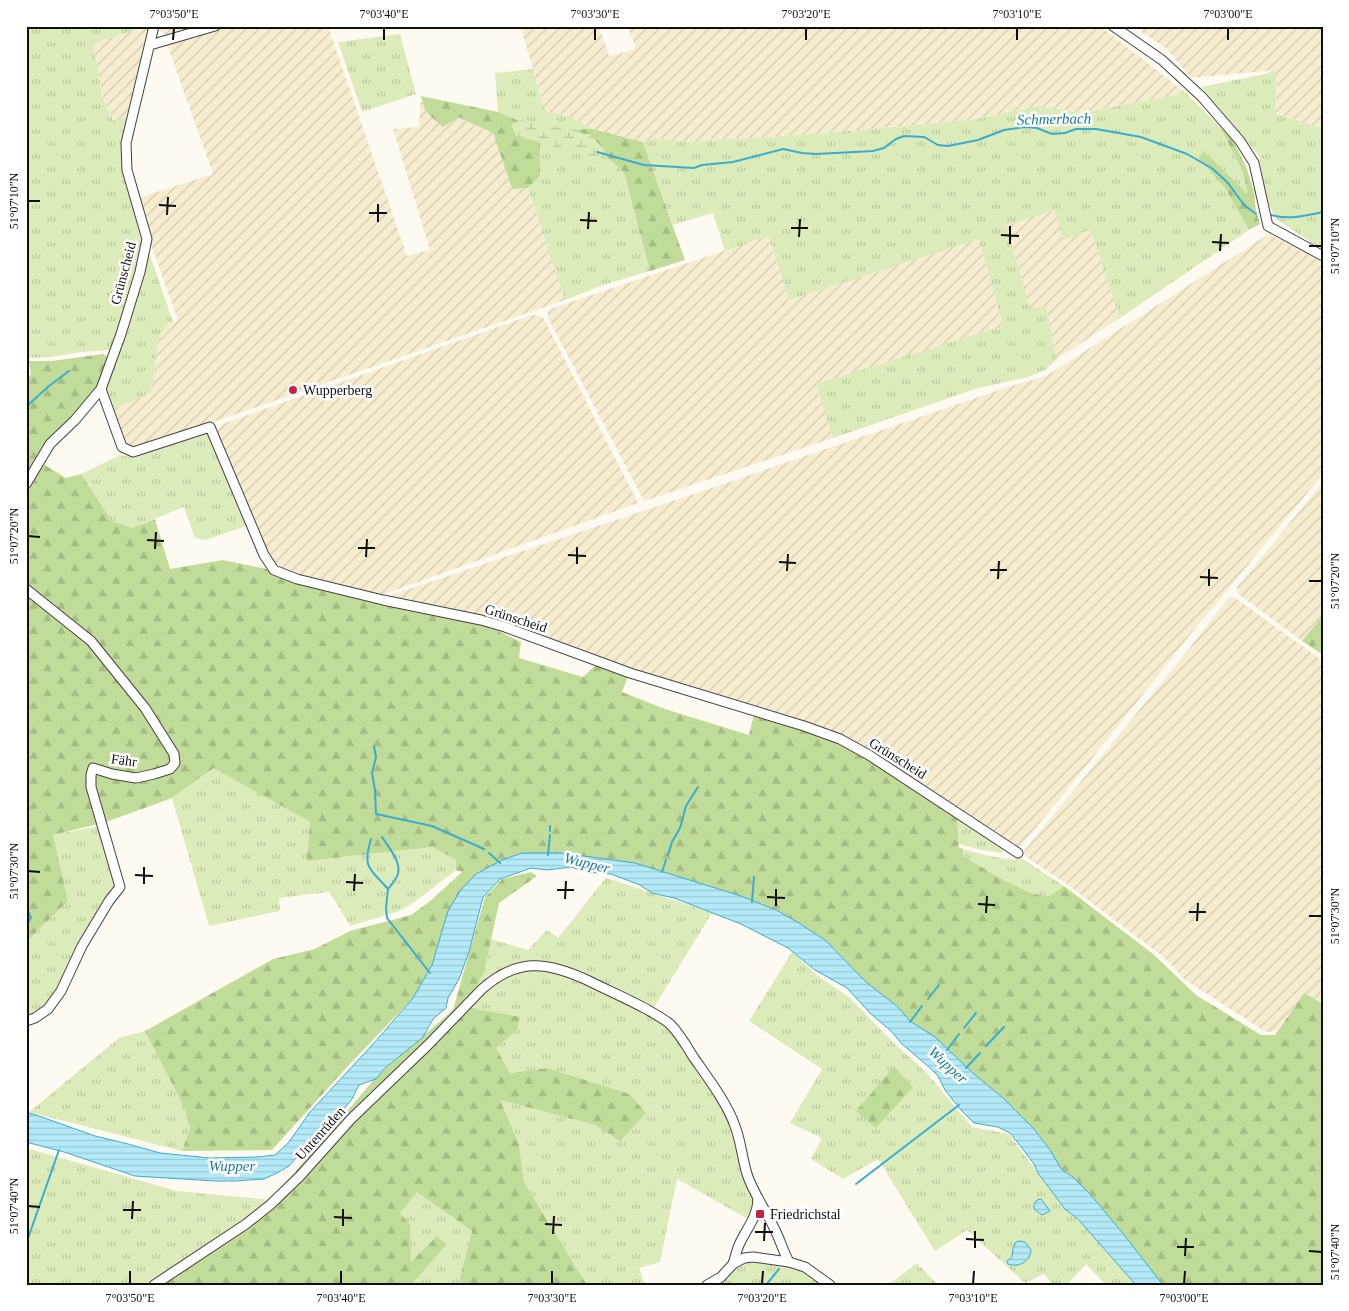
<svg xmlns="http://www.w3.org/2000/svg" width="1349" height="1311" font-family="'Times New Roman',serif">
  <style>
    .farmland { fill: url(#farmland-furrows) }
    .grass { fill: url(#grass-tufts); fill-rule: evenodd }
    .forest { fill: url(#forest-firs) }
    .wetland { fill: url(#wetland-marsh) }
    .water { fill: url(#water-rules); stroke: #3aacd0 }
    .lines { fill: none; stroke-linecap: round; stroke-linejoin: round }
    .stream { stroke: #3aacd0; stroke-width: 2 }
    .minor-casing { stroke: #424242; stroke-width: 11 }
    .minor { stroke: #fff; stroke-width: 9 }
    .ticks { fill: none; stroke: #0f0f0f; stroke-width: 2 }
    .poi-dot { fill: #c32344; stroke: #fff; stroke-width: 2 }
    .labels { text-anchor: middle; stroke-width: 5; stroke-linejoin: round; paint-order: stroke }
    .street-label { font-size: 14px; fill: #0f0f0f; stroke: #fff }
    .poi-label { font-size: 14px; fill: #0f0f0f; stroke: #fff; text-anchor: start }
    .water-label { font-size: 15px; font-style: italic; fill: #157ca4; stroke: #fff }
    .neatline { fill: none; stroke: #0f0f0f; stroke-width: 2 }
    .ticks-label { font-size: 12px; text-anchor: middle; fill: #0f0f0f }
  </style>
  <defs>
    <pattern id="farmland-furrows" width="10" height="10" patternUnits="userSpaceOnUse" patternTransform="scale(1.25)"><rect width="10" height="10" fill="#f6edd0"/><path d="M-1 1l2-2M0 10L10 0M9 11l2-2" fill="none" stroke="#d2cab1"/></pattern>
    <pattern id="grass-tufts" width="24" height="20" patternUnits="userSpaceOnUse" patternTransform="scale(1.25)"><rect width="24" height="20" fill="#dbebb9"/><path d="M3 7l-1-3M5 7V3M7 7l1-3M15 17l-1-3M17 17v-4M19 17l1-3" fill="none" stroke="#bbc89e"/></pattern>
    <pattern id="forest-firs" width="22" height="20" patternUnits="userSpaceOnUse" patternTransform="scale(1.25)"><rect width="22" height="20" fill="#c1dc98"/><path d="M5 1l3.5 6h-7zM16 11l3.5 6h-7z" fill="#a5bc82"/></pattern>
    <pattern id="wetland-marsh" width="20" height="14" patternUnits="userSpaceOnUse" patternTransform="scale(1.25)"><rect width="20" height="14" fill="#dbebb9"/><path d="M1 5h8M5 5V1M11 12h8M15 12V8" fill="none" stroke="#bbc89e"/></pattern>
    <pattern id="water-rules" width="6" height="5" patternUnits="userSpaceOnUse" patternTransform="scale(1.25)"><rect width="6" height="5" fill="#b4e9f7"/><path d="M0 2.5h6" fill="none" stroke="#9ac7d3"/></pattern>
  </defs>
  <rect width="100%" height="100%" fill="#fffaf1"/>
  <!-- farmland -->
  <g class="farmland">
    <polygon points="151,26 129,117 114,120 103,99 93,43"/>
    <polygon points="159,26 197,26 166,36 159,30"/>
    <polygon points="229,26 328,26 407,256 430,250 393,129 419,127 421,96 425,111 458,116 493,133 512,189 528,188 565,300 133,450 123,444 111,410 151,393 159,337 169,323 178,320 150,242 138,198 213,174 167,44"/>
    <polygon points="520,26 599,26 609,56 636,49 628,26 1100,26 1186,93 1081,113 1039,106 970,120 814,134 687,142 655,138 643,142 593,129 567,116 546,111 542,105 533,69"/>
    <polygon points="1133,26 1323,26 1323,128 1275,114 1277,76 1274,70 1191,78 1167,49"/>
    <polygon points="1054,210 1090,230 1120,318 1057,359 1046,306 1030,309 1006,226"/>
    <polygon points="1269,234 1323,263 1323,474 1186,640 1068,789 1020,847 1017,848 869,753 591,657 392,599 392,596 394,594 700,492 1008,387 1046,376"/>
    <polygon points="769,237 789,300 979,238 1003,327 816,384 833,438 644,501 548,318 548,312 550,309 759,239"/>
    <polygon points="532,315 541,316 544,319 638,503 379,596 296,575 275,566 216,435 217,431 220,426 225,423"/>
    <polygon points="1323,482 1323,615 1302,641 1237,593 1237,587"/>
    <polygon points="1229,597 1234,597 1323,661 1323,1004 1304,993 1276,1031 1270,1032 1264,1031 1184,979 1169,962 1157,952 1064,882 1025,856 1024,854 1024,851 1188,650"/>
  </g>
  <!-- grass -->
  <g class="grass">
    <polygon points="26,26 150,26 93,43 103,99 113,120 129,117 122,146 123,170 141,239 138,265 113,348 110,350 81,352 51,357 28,358 26,353"/>
    <polygon points="400,34 416,94 362,112 338,42"/>
    <polygon points="533,69 542,105 546,111 567,116 593,129 560,130 599,150 624,172 650,271 603,285 565,300 528,188 540,176 540,131 498,112 495,73"/>
    <polygon points="1274,70 1277,76 1275,114 1323,128 1323,250 1276,219 1266,198 1259,156 1201,87 1265,74"/>
    <polygon points="1186,93 1220,127 1243,172 1249,195 1204,151 1198,158 1225,188 1249,230 1120,318 1090,230 1063,240 1054,210 1006,226 1030,308 1046,306 1057,359 1045,370 1028,377 978,388 833,438 816,384 1003,326 979,239 789,300 769,237 759,239 725,251 713,213 673,225 643,142 654,138 687,142 814,134 970,120 1039,106 1081,113"/>
    <polygon points="148,252 149,252 173,322 169,323 159,337 151,393 111,410 105,391 113,361 121,346 146,269"/>
    <polygon points="203,431 210,433 247,525 246,526 206,540 195,538 184,507 132,528 112,521 81,474 120,455 136,458 137,453"/>
    <polygon points="215,768 310,822 308,861 434,847 456,860 456,870 413,903 399,911 350,926 339,907 329,892 279,898 280,911 209,926 172,798"/>
    <polygon points="959,817 1003,848 1002,853 982,850 959,844 957,819"/>
    <polygon points="99,826 116,887 48,1006 26,1018 26,942 68,901 53,835"/>
    <path d="M963,849l21,6 28,5 9,-2 43,28c-5,3 -11,9 -16,10 -15,3 -70,-32 -85,-40z"/>
    <polygon points="607,878 712,913 649,1015 669,1028 698,1069 732,1128 746,1183 754,1203 748,1219 677,1179 660,1262 639,1268 645,1285 587,1285 524,1182 519,1144 500,1100 595,1125 620,1141 547,1068 510,1073 496,1048 517,1030 466,1007 483,972 491,939 528,950 547,930 558,938 605,879"/>
    <path d="M792,952l26,24 31,21 48,49 29,26 46,55 37,7 56,75 13,10 58,66h-30l-20,-21 -19,21h-14l-9,-11 -19,9 -58,-53 -32,21 -57,-92 -35,20 -32,-20 11,-21 -32,-15 32,-54 -73,-48zM1013,1248l18,2 -1,6 -6,7 -16,-4 4,-2 1,-2z"/>
    <polygon points="145,1031 184,1107 190,1128 182,1151 29,1112 119,1038"/>
    <polygon points="26,1148 177,1191 271,1200 258,1212 150,1285 26,1285"/>
    <polygon points="417,1192 472,1231 460,1278 462,1285 411,1285 445,1245 437,1236 411,1263 410,1224 400,1213"/>
    <path d="M745,1263c19,0 49,1 66,12 4,3 8,7 12,10h-109z"/>
    <polygon points="917,1263 938,1285 888,1285"/>
  </g>
  <!-- forest -->
  <g class="forest">
    <polygon points="421,96 498,112 540,130 540,176 528,188 512,189 493,133 458,117 443,127 425,111"/>
    <polygon points="1220,127 1233,140 1247,169 1254,192 1256,211 1260,224 1249,230 1225,188 1198,158 1204,151 1248,194 1243,172"/>
    <polygon points="593,129 643,142 685,260 650,271 624,172 599,150 557,130"/>
    <path d="M103,354l6,4 -12,30 -47,52 -13,20 29,18 15,-4 31,47 20,7 23,-9 15,50 53,-9 48,10 15,10 198,44 37,18 -2,16 64,19 15,-14 30,13 -6,16 43,17 84,26 5,-21 85,27 120,76 -2,2 2,25 -1,3 5,2v7c15,9 70,43 85,40 5,-1 11,-7 16,-10l89,68 43,41 65,40h14l29,-42 19,11v281h-160l-42,-54 -31,-37 -17,-17 -11,-7 -12,-20 -16,-21 -32,-32 -28,-23 -23,-22 -41,-31 -12,-14 -32,-25 -41,-42 -26,-17 -23,-13 -35,-14 -106,-33 -74,-10h-39l-20,7 -26,14 -28,37 -16,54 -19,33 -66,69 -75,83 -90,1 8,-23 -6,-21 -39,-76 128,-72 42,-10 35,-18 61,-16 18,-13 33,-30 -6,-2v-10l-23,-13 -126,14 3,-39 -96,-54 -42,30 -66,24 -53,13 15,66 -42,41v-565l5,-2 -2,-14h23z"/>
    <polygon points="1323,615 1323,655 1302,641"/>
    <polygon points="531,872 537,876 499,903 484,972 466,1007 520,1017 517,1030 496,1048 510,1073 547,1068 629,1094 646,1113 620,1141 595,1125 500,1100 519,1144 524,1182 587,1285 462,1285 460,1278 472,1231 417,1192 400,1213 410,1224 411,1262 437,1236 446,1245 411,1285 157,1285 271,1200 378,1075 453,1010 485,897 502,879"/>
    <polygon points="894,1067 913,1087 876,1128 856,1111"/>
  </g>
  <!-- wetland -->
  <polygon class="wetland" points="523,119 590,135 605,150 599,159 516,136 511,125"/>
  <!-- water -->
  <g class="water">
    <polygon points="522,853 561,853 635,863 741,896 776,910 799,923 825,940 866,982 898,1007 910,1021 935,1037 974,1074 1002,1097 1034,1129 1050,1150 1062,1170 1073,1177 1090,1194 1121,1231 1163,1285 1136,1285 1078,1219 1065,1209 1038,1173 1034,1164 1022,1148 1010,1133 998,1127 974,1123 960,1109 945,1090 938,1076 930,1068 902,1044 891,1031 871,1014 847,988 815,970 788,948 741,924 674,898 652,893 640,885 611,874 586,872 571,867 547,870 531,868 500,879 483,897 469,952 459,979 448,998 446,1008 433,1019 423,1037 384,1069 376,1079 359,1085 352,1099 341,1112 320,1131 289,1166 277,1173 264,1179 235,1181 215,1181 135,1176 64,1152 26,1142 26,1112 36,1115 95,1136 128,1144 160,1153 210,1158 257,1157 275,1155 289,1142 310,1112 375,1042 413,998 432,965 448,911 460,891 476,874 502,860"/>
    <polygon points="1041,1199 1050,1211 1042,1215 1034,1209 1034,1204 1037,1200"/>
    <path d="M1020,1241l5,1 6,8c-1,12 -13,18 -23,14l-1,-3 5,-4 1,-9 3,-6z"/>
  </g>
  <g class="lines">
    <!-- stream -->
    <g class="stream">
      <polyline points="597,152 644,165 694,168 702,165 733,162 783,149 802,153 816,154 873,151 884,148 896,139 904,136 924,137 938,145 948,146 978,140 1004,130 1025,127 1037,128 1052,134 1065,133 1076,129 1096,129 1141,137 1187,154 1213,169 1228,183 1244,205 1256,214"/>
      <path d="M1271,215c17,5 34,1 52,-3"/>
      <polyline points="26,410 28,405 49,386 69,371"/>
      <polyline points="374,746 376,757 372,773 375,790 376,814 432,826 484,849"/>
      <polyline points="550,831 550,826"/>
      <path d="M382,837c7,11 19,24 16,37 -2,5 -6,10 -9,14"/>
      <path d="M371,839c-9,30 -1,29 17,50l-2,19 1,10 43,55"/>
      <polyline points="489,853 500,863"/>
      <polyline points="548,855 550,835"/>
      <polyline points="668,855 672,842 680,828 686,806 698,787"/>
      <polyline points="662,872 666,860"/>
      <polyline points="752,902 754,877"/>
      <polyline points="26,907 31,918 26,925"/>
      <polyline points="928,999 939,985"/>
      <polyline points="910,1022 922,1006"/>
      <polyline points="964,1028 976,1013"/>
      <polyline points="986,1046 1004,1027"/>
      <polyline points="947,1050 959,1034"/>
      <polyline points="966,1068 980,1053"/>
      <polyline points="856,1184 959,1105"/>
      <polyline points="26,1244 59,1150"/>
      <polyline points="766,1285 779,1269"/>
    </g>
    <!-- minor casing -->
    <g class="minor-casing">
      <g id="minor">
        <polyline points="1113,26 1162,60 1202,97 1240,141 1254,163 1268,226 1323,256"/>
        <polyline points="150,45 215,26"/>
        <polyline points="101,389 122,447 133,452 210,427 264,555 274,570 297,579 383,600 481,620 505,627 630,673 804,726 840,739 869,755 1018,853"/>
        <polyline points="26,484 50,444 75,420 101,389 121,334 140,272 147,239 127,170 126,143 154,26"/>
        <polyline points="26,589 91,641 145,708 174,754 175,763 170,769 154,774 136,778 112,774 93,768 91,775 91,787 120,887 109,901 82,946 61,991 48,1009 35,1018 26,1021"/>
        <path d="M733,1264c2,-6 3,-12 6,-19 7,-16 19,-28 19,-47"/>
        <path d="M154,1285l92,-61 24,-19 30,-29 51,-57 78,-75 53,-55c35,-31 64,-28 105,-9 20,10 41,19 61,30 7,4 16,9 22,14 10,10 17,23 24,34 14,20 33,45 41,68 6,15 7,32 12,48 6,19 19,36 27,54 6,11 9,23 15,34"/>
        <polyline points="707,1285 721,1277 733,1264 744,1258 753,1257 789,1262 805,1267 830,1285"/>
      </g>
    </g>
    <!-- minor -->
    <use href="#minor" class="minor"/>
  </g>
  <!-- ticks -->
  <path class="ticks" d="M173,40l1,-12M384,40v-12M595,40v-12M806,40v-12M1017,40v-12M1228,40v-12M28,201h12M159,205l17,1M369,213h18M167,215l1,-18M580,220l17,1M378,222v-18M791,228h17M588,229l1,-17M1001,235l18,1M799,237l1,-18M1212,242l17,1M1010,244v-18M1309,246h13M1220,251l1,-17M28,536l12,1M147,540l17,1M358,548h17M155,549l1,-17M568,555l18,1M366,557l1,-18M779,562l17,1M577,564v-17M990,570h17M787,571l1,-17M1200,577l18,1M998,579l1,-18M1309,581h13M1209,586v-17M28,871l12,1M135,875l18,1M346,882l17,1M144,884v-17M557,890h17M354,891l1,-17M767,897l18,1M565,899l1,-18M978,904l17,1M776,906v-17M1189,912h17M986,913l1,-17M1309,916h13M1197,921l1,-18M28,1206l12,1M123,1210h18M334,1217l18,1M132,1219l1,-18M545,1224l17,1M343,1226v-17M755,1232h18M553,1234l1,-18M966,1239l18,1M764,1241l1,-18M1177,1247h17M975,1248v-17M1309,1251l13,1M1185,1256l1,-18M130,1284v-13M341,1284v-13M552,1284v-13M762,1284l1,-13M973,1284l1,-13M1184,1284l1,-13"/>
  <!-- markers -->
  <g class="poi-dot">
    <circle cx="293" cy="390" r="5"/>
    <rect x="755" y="1209" width="10" height="10" rx="2.5"/>
  </g>
  <g class="labels">
    <!-- street labels -->
    <g class="street-label">
      <text transform="translate(123 273) rotate(-75)" y="5">Grünscheid</text>
      <text transform="translate(516 618) rotate(18)" y="5">Grünscheid</text>
      <text transform="translate(898 758) rotate(32)" y="5">Grünscheid</text>
      <text transform="translate(124 760) rotate(8)" y="5">Fähr</text>
      <text transform="translate(320 1133) rotate(-48)" y="5">Untenrüden</text>
    </g>
    <!-- poi labels -->
    <g class="poi-label">
      <text x="303" y="395">Wupperberg</text>
      <text x="770" y="1219">Friedrichstal</text>
    </g>
    <!-- water labels -->
    <g class="water-label">
      <text transform="translate(1054 119) rotate(-1)" y="5">Schmerbach</text>
      <text transform="translate(587 863) rotate(14)" y="5">Wupper</text>
      <text transform="translate(948 1065) rotate(43)" y="5">Wupper</text>
      <text x="232" y="1171">Wupper</text>
    </g>
  </g>
  <!-- border -->
  <rect width="1349" height="1311" fill="none" stroke="#ffffff" stroke-width="55"/>
  <rect x="28" y="28" width="1294" height="1256" class="neatline"/>
  <g class="ticks-label">
    <text x="174" y="18">7°03'50"E</text>
    <text x="384" y="18">7°03'40"E</text>
    <text x="595" y="18">7°03'30"E</text>
    <text x="806" y="18">7°03'20"E</text>
    <text x="1017" y="18">7°03'10"E</text>
    <text x="1228" y="18">7°03'00"E</text>
    <text transform="translate(14 201) rotate(-90)" y="4">51°07'10"N</text>
    <text transform="translate(1335 246) rotate(-90)" y="4">51°07'10"N</text>
    <text transform="translate(14 536) rotate(-90)" y="4">51°07'20"N</text>
    <text transform="translate(1335 581) rotate(-90)" y="4">51°07'20"N</text>
    <text transform="translate(14 871) rotate(-90)" y="4">51°07'30"N</text>
    <text transform="translate(1335 916) rotate(-90)" y="4">51°07'30"N</text>
    <text transform="translate(14 1206) rotate(-90)" y="4">51°07'40"N</text>
    <text transform="translate(1335 1252) rotate(-90)" y="4">51°07'40"N</text>
    <text x="130" y="1302">7°03'50"E</text>
    <text x="341" y="1302">7°03'40"E</text>
    <text x="552" y="1302">7°03'30"E</text>
    <text x="762" y="1302">7°03'20"E</text>
    <text x="973" y="1302">7°03'10"E</text>
    <text x="1184" y="1302">7°03'00"E</text>
  </g>
</svg>
